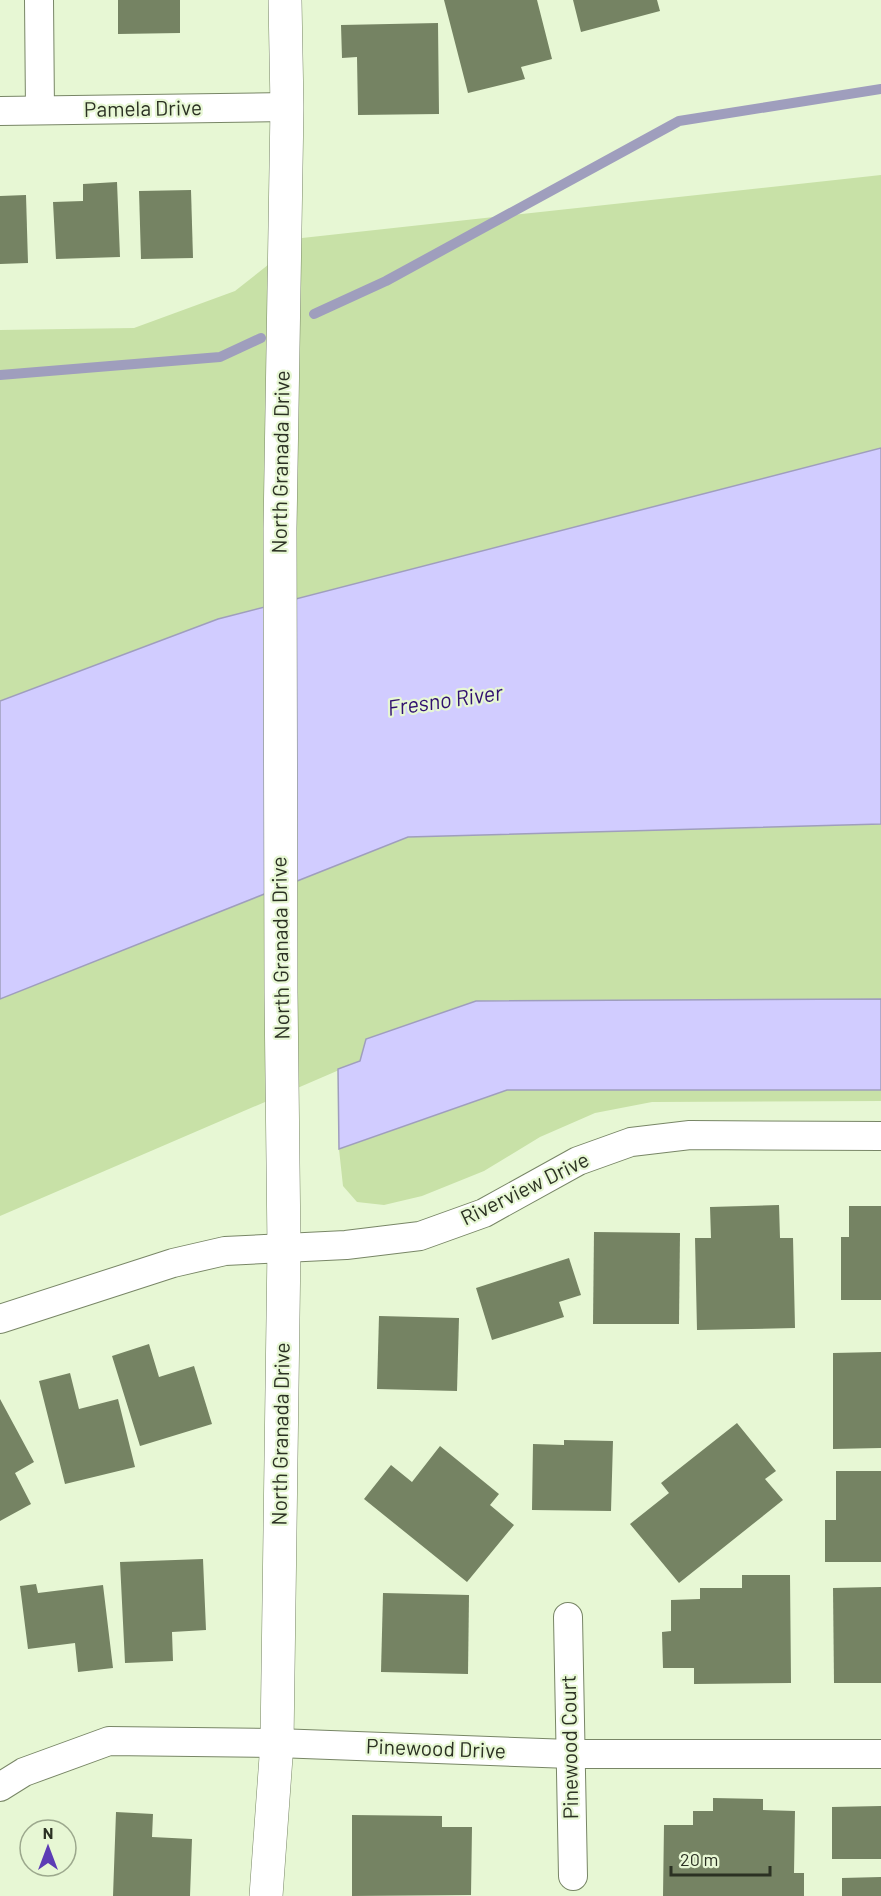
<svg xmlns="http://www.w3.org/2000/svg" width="881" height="1896" font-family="Barlow,sans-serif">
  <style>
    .green { fill: #c8e1a7 }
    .water { fill: #d1ccff; stroke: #9f9ebd; stroke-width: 1.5 }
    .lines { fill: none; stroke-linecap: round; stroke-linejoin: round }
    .stream { stroke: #9f9ebd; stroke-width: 10 }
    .building { fill: #758363 }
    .street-casing { stroke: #788666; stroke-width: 30 }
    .secondary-casing { stroke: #788666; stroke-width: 34 }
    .street { stroke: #fff; stroke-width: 28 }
    .secondary { stroke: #fff; stroke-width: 33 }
    .labels { text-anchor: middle; stroke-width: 4.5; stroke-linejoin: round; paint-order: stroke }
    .street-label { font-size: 21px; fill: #2b3123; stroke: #e7f7d4 }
    .water-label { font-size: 22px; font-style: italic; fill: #31106f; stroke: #e7f7d4 }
  </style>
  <rect width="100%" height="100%" fill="#e7f7d4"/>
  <!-- green -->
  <g class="green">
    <polygon points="881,175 881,999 476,1001 360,1061 0,1216 0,330 134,328 235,291 302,238"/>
    <polygon points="506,1090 881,1090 881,1101 652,1102 595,1113 540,1137 484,1171 422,1196 384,1205 357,1202 343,1186 339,1149"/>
  </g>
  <!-- water -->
  <g class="water">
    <polygon points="881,448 881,824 408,837 0,999 0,701 218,619"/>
    <polygon points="881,999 881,1090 507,1090 339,1149 338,1069 360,1061 366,1039 476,1001"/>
  </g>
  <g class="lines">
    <!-- stream -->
    <g class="stream">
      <polyline points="314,314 386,281 679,121 881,89"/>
      <polyline points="0,375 220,357 261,338"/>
    </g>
  </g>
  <!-- building -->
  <g class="building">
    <polygon points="118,0 180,0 180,33 118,34"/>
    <polygon points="444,0 537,0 552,59 521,67 525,79 468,93"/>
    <polygon points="573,0 657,0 660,11 581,32"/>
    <polygon points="438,23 439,114 358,115 357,57 342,58 341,25"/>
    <polygon points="117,182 120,257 56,259 53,202 83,201 83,184"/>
    <polygon points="191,190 193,258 141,259 139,191"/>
    <polygon points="26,195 28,263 0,264 0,196"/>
    <polygon points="779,1205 780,1238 793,1238 795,1328 697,1330 695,1238 711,1238 710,1207"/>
    <polygon points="849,1206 881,1206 881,1300 841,1300 841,1237 849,1237"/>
    <polygon points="594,1232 680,1233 679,1324 593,1324"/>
    <polygon points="569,1258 581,1295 559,1302 564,1317 492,1340 476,1288"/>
    <polygon points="379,1316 459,1318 457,1391 377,1389"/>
    <polygon points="149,1344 159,1377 194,1366 212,1424 140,1446 112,1356"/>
    <polygon points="881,1352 881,1448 833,1449 833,1353"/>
    <polygon points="70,1373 79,1409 118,1399 135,1467 65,1484 39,1381"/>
    <polygon points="0,1399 34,1462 15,1473 31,1504 0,1521"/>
    <polygon points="737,1423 776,1471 765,1479 783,1500 679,1583 630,1524 669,1493 661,1483"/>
    <polygon points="564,1440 613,1441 611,1511 532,1510 533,1444 564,1445"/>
    <polygon points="440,1446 499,1494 490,1505 514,1525 467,1582 364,1499 391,1465 412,1482"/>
    <polygon points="836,1471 881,1471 881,1562 825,1562 825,1520 836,1520"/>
    <polygon points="203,1559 206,1630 172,1632 173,1661 125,1663 120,1562"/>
    <polygon points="742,1575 790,1575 791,1683 694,1684 694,1668 663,1668 662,1632 671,1631 671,1600 700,1599 700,1588 742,1588"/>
    <polygon points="36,1584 38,1593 103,1585 113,1668 78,1672 75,1643 28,1649 20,1586"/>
    <polygon points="881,1587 881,1683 834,1683 833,1588"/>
    <polygon points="383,1593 469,1595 468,1674 381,1672"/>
    <polygon points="713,1798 763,1799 763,1810 795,1811 794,1873 804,1873 804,1896 663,1896 664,1825 693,1825 693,1811 713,1811"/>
    <polygon points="881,1806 881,1859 832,1859 832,1807"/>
    <polygon points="116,1812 153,1814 152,1837 192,1839 190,1896 113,1896"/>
    <polygon points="352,1815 442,1816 442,1827 472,1827 471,1895 352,1896"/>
    <polygon points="881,1877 881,1896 842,1896 842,1878"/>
  </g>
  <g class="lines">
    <!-- street casing -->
    <g class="street-casing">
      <g id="street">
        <polyline points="39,0 40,110"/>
        <polyline points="0,111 287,107"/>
        <polyline points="0,1319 173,1263 225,1251 346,1245 420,1236 484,1213 578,1161 631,1142 690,1135 881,1136"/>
        <polyline points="568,1617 573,1876"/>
        <polyline points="0,1787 24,1772 109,1741 277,1743 570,1754 881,1754"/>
      </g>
    </g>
    <!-- secondary casing -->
    <g class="secondary-casing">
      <polyline id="secondary" points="266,1896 277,1743 284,1247 281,993 280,529 287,107 285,0"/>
    </g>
    <!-- street -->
    <use href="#street" class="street"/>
    <!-- secondary -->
    <use href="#secondary" class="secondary"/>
  </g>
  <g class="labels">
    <!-- street labels -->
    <g class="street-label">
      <text transform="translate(143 109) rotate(-1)" y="7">Pamela Drive</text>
      <text transform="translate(281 462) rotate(-89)" y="7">North Granada Drive</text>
      <text transform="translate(281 948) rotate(-91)" y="7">North Granada Drive</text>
      <text transform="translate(525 1189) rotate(-26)" y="7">Riverview Drive</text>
      <text transform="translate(281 1434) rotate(-89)" y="7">North Granada Drive</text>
      <text transform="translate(570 1747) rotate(-91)" y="7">Pinewood Court</text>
      <text transform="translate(436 1749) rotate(2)" y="7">Pinewood Drive</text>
    </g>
    <!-- water labels -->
    <g class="water-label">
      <text transform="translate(445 700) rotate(-8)" y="8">Fresno River</text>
    </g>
  </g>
  <!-- north arrow -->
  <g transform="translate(48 1848)"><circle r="28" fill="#e7f7d4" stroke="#9ca88d" stroke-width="1.5"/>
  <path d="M0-4.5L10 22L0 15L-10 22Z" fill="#5c3cb5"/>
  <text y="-9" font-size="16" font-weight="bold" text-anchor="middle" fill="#2b3123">N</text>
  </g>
  <!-- scale -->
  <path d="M671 1866v9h99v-9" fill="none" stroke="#2b3123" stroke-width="3"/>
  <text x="680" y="1866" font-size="18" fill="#2b3123" stroke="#e7f7d4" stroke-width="4.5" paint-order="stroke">20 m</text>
</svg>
